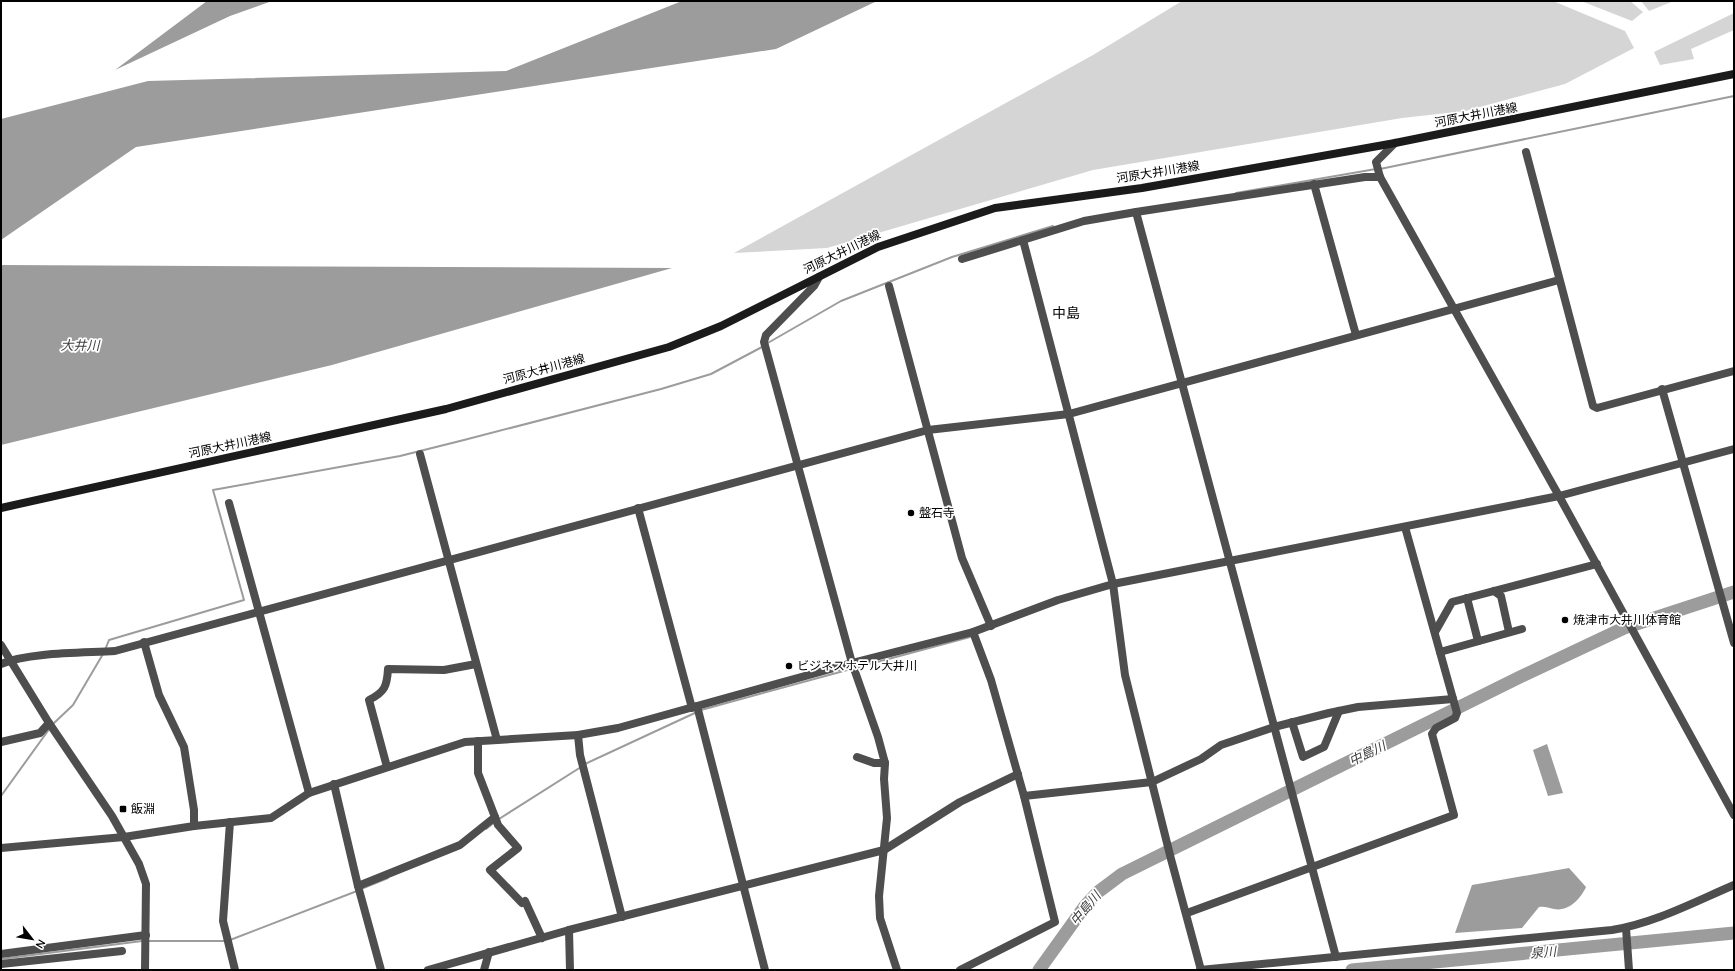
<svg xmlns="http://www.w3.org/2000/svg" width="1735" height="971" font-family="Quicksand,'Noto Sans JP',sans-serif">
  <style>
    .green { fill: #d5d5d5 }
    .water { fill: #9c9c9c }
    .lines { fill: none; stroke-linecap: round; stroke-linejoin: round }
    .stream { stroke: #9c9c9c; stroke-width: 2 }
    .river { stroke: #9c9c9c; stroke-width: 13 }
    .minor { stroke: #4e4e4e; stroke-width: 8 }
    .tertiary { stroke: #4e4e4e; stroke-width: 8 }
    .secondary { stroke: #1b1b1b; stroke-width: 8 }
    .poi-dot { fill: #000; stroke: #fff; stroke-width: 1.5 }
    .labels { text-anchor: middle; stroke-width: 3.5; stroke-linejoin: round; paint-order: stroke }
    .street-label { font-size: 12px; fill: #000; stroke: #fff }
    .poi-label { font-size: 12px; fill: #000; stroke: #fff; text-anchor: start }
    .water-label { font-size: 13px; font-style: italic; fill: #3d3d3d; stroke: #fff }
    .quarter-label { font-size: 14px; fill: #000; stroke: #fff }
  </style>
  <rect width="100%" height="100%" fill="#fff"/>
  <!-- green -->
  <g class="green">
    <polygon points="1182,1 1553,1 1625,31 1634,48 1565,84 1465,111 1402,118 1093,170 827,248 734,253 1093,55"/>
    <polygon points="1581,1 1630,1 1643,12 1632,21"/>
    <polygon points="1641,1 1674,1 1649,11"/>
    <polygon points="1734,13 1734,30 1691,49 1694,59 1660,65 1654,52"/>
  </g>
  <!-- water -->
  <g class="water">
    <polygon points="207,1 272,1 230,16 115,70"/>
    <polygon points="682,1 877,1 776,49 136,147 1,240 1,119 148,81 506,71"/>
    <polygon points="1,265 672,268 332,365 1,445"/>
    <polygon points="1547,744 1563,793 1548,796 1533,750"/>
    <path d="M1569,868l17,19c-5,11 -17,25 -32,22 -6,-1 -9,-3 -15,-2l-17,21 -67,5 17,-48z"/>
  </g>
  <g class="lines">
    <!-- stream -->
    <g class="stream">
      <polyline points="1380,169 1734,96"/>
      <polyline points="1236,193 1376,169"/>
      <polyline points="766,344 841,301 952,257 1053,226"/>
      <polyline points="105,650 109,640 244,600 213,490 400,456 464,440 661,389 711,374 762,347"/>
      <polyline points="855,668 970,637"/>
      <polyline points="701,710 851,669"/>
      <polyline points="53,724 73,705 103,654"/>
      <polyline points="585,764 697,712"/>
      <polyline points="1,796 50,728"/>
      <polyline points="499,819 581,767"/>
      <polyline points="486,829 495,822"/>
      <polyline points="361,889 388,878"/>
      <polyline points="230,940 357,891"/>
      <polyline points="147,941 226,941"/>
      <polyline points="1,959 142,941"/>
    </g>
    <!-- river -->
    <g class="river">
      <polyline points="1039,970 1085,906 1098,892 1122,874 1520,677 1624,628 1734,592"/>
      <polyline points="1352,970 1734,933"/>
    </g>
    <!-- minor -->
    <g class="minor">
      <polyline points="1395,143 1376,162 1380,177 1559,496"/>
      <polyline points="1526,152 1593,406 1597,408 1734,371"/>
      <polyline points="1314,184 1356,335"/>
      <polyline points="1136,212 1336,957"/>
      <polyline points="1023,240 1113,584 1125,675 1171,859 1201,970"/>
      <polyline points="962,259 1084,221 1136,212 1365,177 1380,177"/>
      <polyline points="819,277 814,286 766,335 764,342 852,663 878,737 885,763 884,779 887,818 879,896 880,918 897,970"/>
      <polyline points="889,286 962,558 991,626"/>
      <polyline points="420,454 497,740"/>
      <polyline points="229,503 309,793"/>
      <polyline points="638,508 692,708"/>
      <polyline points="1494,591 1501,596 1509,632"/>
      <polyline points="1467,598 1478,641"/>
      <polyline points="973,632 991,680 1024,796 1152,782 1201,759 1221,745 1274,727 1329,713 1358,707 1453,699"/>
      <polyline points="1435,632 1452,602 1597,564"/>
      <polyline points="144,642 159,695 184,747 194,810 194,826"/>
      <polyline points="1,645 49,723 112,816 139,864 146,884 145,970"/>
      <polyline points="1440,652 1522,629"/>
      <path d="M1,664c28,-12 82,-11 114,-13l813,-221 141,-16 490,-134"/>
      <polyline points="697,706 765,970"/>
      <polyline points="1292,722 1303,757 1324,747 1339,711"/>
      <polyline points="578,735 580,755 622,917"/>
      <polyline points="1,742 40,733 49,723"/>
      <polyline points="857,757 874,763 885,763"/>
      <path d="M387,767l-18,-67c16,-8 18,-14 19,-31l56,1 32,-6"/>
      <polyline points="334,784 358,886 381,970"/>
      <polyline points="495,817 498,825 518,848 490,870 522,903 525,901 542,938"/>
      <polyline points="230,822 223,921 235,970"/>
      <polyline points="1,848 124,837"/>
      <polyline points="358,886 460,845 495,817 478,773 478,741"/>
      <polyline points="1187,913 1454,815 1432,734 1436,728 1455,718 1457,713 1405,527"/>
      <polyline points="1626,928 1629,970"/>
      <polyline points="569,930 570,970"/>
      <polyline points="1,954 146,935"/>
      <polyline points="1,964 122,951"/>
      <polyline points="428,970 569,930 884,850 960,802 1018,774"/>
      <polyline points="484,970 489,952"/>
      <polyline points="960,970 1055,922 1024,796"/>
    </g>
    <!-- tertiary -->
    <g class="tertiary">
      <polyline points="1662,389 1734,643"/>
      <polyline points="1559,496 1734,815"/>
      <polyline points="124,837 194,826 271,818 309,793 465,742 578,735 618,728 852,663 973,632 1058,600 1113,584 1559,496 1734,449"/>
      <path d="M1200,970l412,-40c43,-7 82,-28 122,-45"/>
    </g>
    <!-- secondary -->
    <polyline class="secondary" points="1,508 446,409 669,347 721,326 878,247 995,208 1142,188 1395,143 1734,74"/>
  </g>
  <!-- markers -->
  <g class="poi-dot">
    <circle cx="911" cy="513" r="4"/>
    <circle cx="1565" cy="620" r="4"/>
    <circle cx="789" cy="666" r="4"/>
    <rect x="119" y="805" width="8" height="8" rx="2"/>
  </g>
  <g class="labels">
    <!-- street labels -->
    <g class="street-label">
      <text transform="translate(1476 115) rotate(-11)" y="4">河原大井川港線</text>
      <text transform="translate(1158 172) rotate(-9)" y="4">河原大井川港線</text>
      <text transform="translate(842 252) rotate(-26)" y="4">河原大井川港線</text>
      <text transform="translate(544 369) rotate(-15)" y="4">河原大井川港線</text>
      <text transform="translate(230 445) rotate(-12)" y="4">河原大井川港線</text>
    </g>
    <!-- poi labels -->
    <g class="poi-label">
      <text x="919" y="517">盤石寺</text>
      <text x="1573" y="624">焼津市大井川体育館</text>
      <text x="797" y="670">ビジネスホテル大井川</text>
      <text x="131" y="813">飯淵</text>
    </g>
    <!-- water labels -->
    <g class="water-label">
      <text x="80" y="350">大井川</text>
      <text transform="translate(1367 753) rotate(-26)" y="5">中島川</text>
      <text transform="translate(1085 908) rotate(-50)" y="5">中島川</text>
      <text transform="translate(1543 952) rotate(-5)" y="5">泉川</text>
    </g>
    <!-- quarter labels -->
    <g class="quarter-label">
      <text x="1066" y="318">中島</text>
    </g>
  </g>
  <!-- border -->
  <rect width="1735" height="971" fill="none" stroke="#000000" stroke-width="4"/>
  <!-- north arrow -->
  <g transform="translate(32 939) rotate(121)" stroke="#ffffff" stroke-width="3" paint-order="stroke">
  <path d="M0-3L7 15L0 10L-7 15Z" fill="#000000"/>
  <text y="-6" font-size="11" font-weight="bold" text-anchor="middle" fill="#000000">N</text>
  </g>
</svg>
